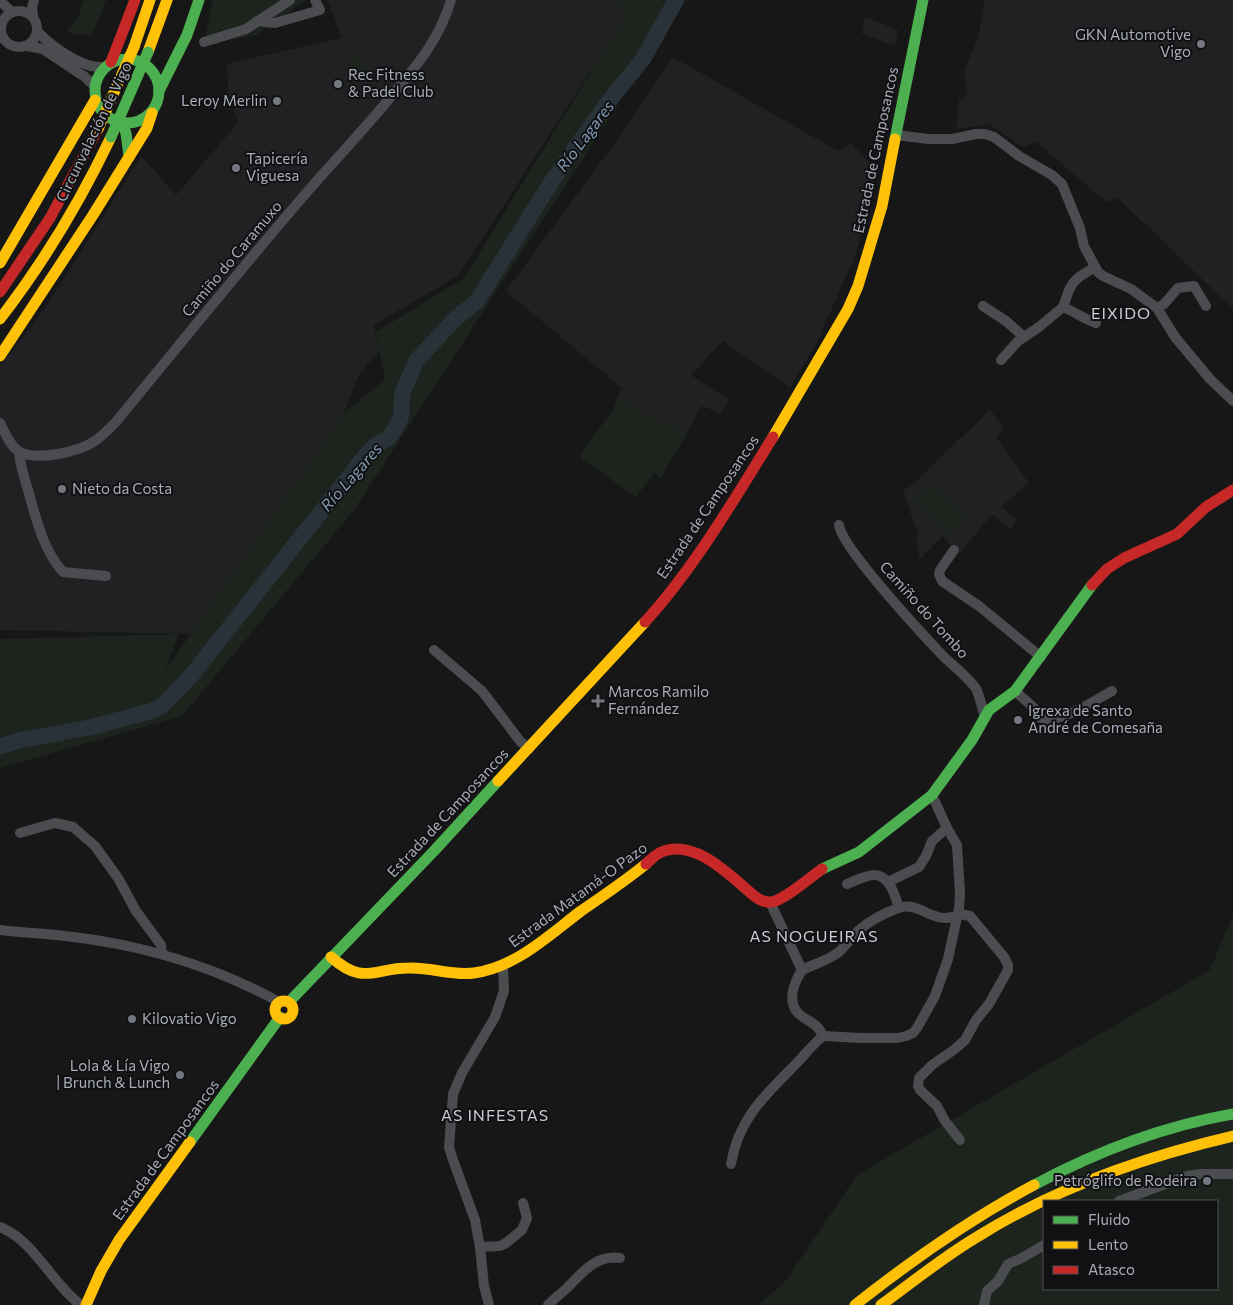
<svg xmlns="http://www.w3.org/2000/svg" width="1233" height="1305" font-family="Commissioner,sans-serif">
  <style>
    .built { fill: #212123 }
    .green { fill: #1d241e; fill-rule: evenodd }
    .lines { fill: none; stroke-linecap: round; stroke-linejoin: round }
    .river { stroke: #2a3239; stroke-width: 16 }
    .street { stroke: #4b4c50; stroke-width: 10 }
    .fast { stroke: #4caf50; stroke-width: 11 }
    .slow { stroke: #ffc107; stroke-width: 11 }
    .jam { stroke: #c62828; stroke-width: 11 }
    .fast-bridge { stroke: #4caf50; stroke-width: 11 }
    .slow-bridge { stroke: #ffc107; stroke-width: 11 }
    .poi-dot { fill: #757880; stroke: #111113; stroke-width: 2 }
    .labels { text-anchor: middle; stroke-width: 4; stroke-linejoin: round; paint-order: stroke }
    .poi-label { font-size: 15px; fill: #a8adb8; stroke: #111113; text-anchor: start }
    .street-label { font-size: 15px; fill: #a8adb8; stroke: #111113 }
    .water-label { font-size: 16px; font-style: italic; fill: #7f9bb3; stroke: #111113 }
    .neighbourhood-label { font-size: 16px; letter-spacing: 1px; fill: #c9ccd4; stroke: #111113 }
  </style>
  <rect width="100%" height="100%" fill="#171717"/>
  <!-- built -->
  <g class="built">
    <polygon points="328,0 619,0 624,19 459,275 374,325 379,351 359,374 339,427 246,576 191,634 0,630 0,366 46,307 141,156 176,195 238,123 228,92 227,64 341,38"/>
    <polygon points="985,0 1233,0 1233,309 1118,198 1106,202 1036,142 1023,147 989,124 956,129 959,100 967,94 964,71 978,38"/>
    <polygon points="865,17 898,30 895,46 862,34"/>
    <polygon points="673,57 838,151 851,143 876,169 864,226 851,268 850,267 822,331 823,332 790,388 723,341 691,375 729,400 721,413 701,406 687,433 647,415 618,397 622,388 506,291 619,137"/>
    <polygon points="990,410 1005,429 996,437 1029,483 1001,507 1016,520 1010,529 992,514 960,553 953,548 943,536 920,559 916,540 918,535 903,491 914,483"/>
  </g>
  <!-- green -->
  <g class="green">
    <polygon points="84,0 106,0 92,35 76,35 66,30 77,20"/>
    <polygon points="213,0 306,0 256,35 204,45"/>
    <polygon points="619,0 686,0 354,510 182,716 0,768 0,639 179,634 165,671 346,411 385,380 376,332 464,278 624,18"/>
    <polygon points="361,52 368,79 355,83 348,55"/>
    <polygon points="618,397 647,415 687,433 661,478 654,473 636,497 581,458 581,454 614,408"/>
    <polygon points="932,483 967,520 950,537 914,499"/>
    <path d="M1233,914v391h-474l28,-26 70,-104 353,-205zM1044,1201h173v88h-173z"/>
  </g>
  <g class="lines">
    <!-- river -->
    <polyline class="river" points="0,746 21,740 92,727 155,710 165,703 190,677 366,455 376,445 388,438 395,429 401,417 402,394 416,361 454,320 477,301 552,181 605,106 643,59 676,0"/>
    <!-- street -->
    <g class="street">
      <polyline points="0,1 12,12"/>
      <circle cx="19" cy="29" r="18"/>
      <polyline points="33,16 32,7 34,0"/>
      <polyline points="257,21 275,23 320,10 315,0"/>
      <path d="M37,31c12,13 34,29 51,34 5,2 11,2 16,2"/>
      <polyline points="204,42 246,29 290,0"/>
      <polyline points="27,46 43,49 85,77 94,86"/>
      <polyline points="896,135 928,139 952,139 976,134 985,134 994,137 1019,156 1052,175 1062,184 1080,228 1084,246 1098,272 1103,276 1131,289 1157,308 1175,337 1210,379 1233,401"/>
      <polyline points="983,306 1006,321 1023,336"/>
      <path d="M1063,307c12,5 21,12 33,16"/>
      <polyline points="1157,308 1164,304 1178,288 1194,286 1206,306"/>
      <polyline points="1001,360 1018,341 1039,327 1063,307 1069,290 1073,283 1079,277 1095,267"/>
      <path d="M0,423c5,9 10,24 20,29 18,9 58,0 75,-11 7,-5 14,-12 20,-18 66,-80 131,-161 199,-239 25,-28 51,-56 75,-85 26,-31 51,-60 62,-99"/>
      <path d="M19,452c1,13 5,25 9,38 8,28 15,60 35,82l43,4"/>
      <path d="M839,525c2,22 86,112 105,132 10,9 22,19 31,30 5,7 6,20 10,29"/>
      <polyline points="954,550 940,570 939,574 942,581 979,606 1041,657"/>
      <polyline points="434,650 482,691 520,741 529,749"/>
      <path d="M1015,691l19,17 4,9c19,10 57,-17 74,-26"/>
      <polyline points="20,833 55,823 73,827 95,846 118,878 136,911 161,945 162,954"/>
      <polyline points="888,882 919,867 926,856 932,841 947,828"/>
      <path d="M847,884c8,-3 19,-9 27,-9 16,0 21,21 25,33"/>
      <path d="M770,902l32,68c-7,11 -15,29 -5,42 9,10 20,9 26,24"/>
      <path d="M0,930c22,3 43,3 65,6 74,8 149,30 214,66"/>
      <path d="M802,970c12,-6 28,-10 38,-19 6,-6 12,-14 18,-20 10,-9 27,-18 40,-23 23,-8 35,20 63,6l9,2 34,41 4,8v5l-19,34 -13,16 -11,20 -10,9 -23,16 -13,13 -1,8 2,4 17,16 8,15 15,19"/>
      <polyline points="823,1036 861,1038 898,1038 906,1036 913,1033 917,1028 935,996 948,959 959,908 960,893 957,845 947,828 932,795"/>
      <path d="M731,1164c7,-44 33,-68 63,-98 10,-10 18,-21 29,-30"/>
      <polyline points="1119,1201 1187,1176 1200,1174 1233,1174"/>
      <path d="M0,1227c34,13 52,57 81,78"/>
      <polyline points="480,1247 500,1246 506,1243 522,1230 527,1218 523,1203"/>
      <polyline points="489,1305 484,1286 480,1247 475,1220 453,1160 449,1147 453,1094 462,1073 495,1017 504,991 503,967"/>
      <path d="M548,1305c6,-6 12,-11 18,-16 15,-15 30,-35 54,-31"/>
      <polyline points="984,1305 987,1291 998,1281 1008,1264 1022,1258 1044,1245"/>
    </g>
    <!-- fast -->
    <g class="fast">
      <circle cx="127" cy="91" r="32"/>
      <polyline points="159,91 187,35 199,0"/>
      <polyline points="122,123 126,133 129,157"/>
      <polyline points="895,139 923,0"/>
      <polyline points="822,869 859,852 932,795 972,740 989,710 1015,691 1092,585"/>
      <polyline points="289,1002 434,851 498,781"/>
      <polyline points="190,1142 280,1017"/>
      <path d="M1034,1185c62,-33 130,-59 199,-71"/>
    </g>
    <!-- slow -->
    <g class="slow">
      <polyline points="134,47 150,0"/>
      <polyline points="148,52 167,0"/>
      <polyline points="0,263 95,100"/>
      <path d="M0,319c44,-57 80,-117 111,-182"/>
      <polyline points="0,356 93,215 147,128 152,113"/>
      <polyline points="773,437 848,309 858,286 882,206 895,139"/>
      <polyline points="498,781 645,622"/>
      <path d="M331,957c33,29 42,11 78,11 22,-1 42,8 65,5 42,-6 74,-37 107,-62 22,-15 44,-30 65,-47"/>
      <circle cx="284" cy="1010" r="9"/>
      <polyline points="86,1305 101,1271 119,1240 190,1142"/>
      <path d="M855,1305c57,-45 115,-86 179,-120"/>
      <path d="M881,1305c32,-23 62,-48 96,-68 78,-49 166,-80 256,-101"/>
    </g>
    <!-- jam -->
    <g class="jam">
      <polyline points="111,62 135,0"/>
      <polyline points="0,292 50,218 98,129"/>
      <polyline points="1092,585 1107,569 1124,558 1177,534 1206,507 1233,490"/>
      <path d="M645,622c50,-55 88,-121 128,-185"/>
      <path d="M646,864c5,-5 11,-11 18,-13 30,-10 60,19 81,37 7,6 15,15 26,14 12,-1 40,-25 51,-33"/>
    </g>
    <!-- fast-bridge -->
    <polyline class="fast-bridge" points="111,137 148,52"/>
    <!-- slow-bridge -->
    <polyline class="slow-bridge" points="98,129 134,47"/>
  </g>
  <!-- markers -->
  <g class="poi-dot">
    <circle cx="1201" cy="44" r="5"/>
    <circle cx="338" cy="84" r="5"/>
    <circle cx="277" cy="101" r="5"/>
    <circle cx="236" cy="168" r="5"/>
    <circle cx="62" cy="489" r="5"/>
    <path d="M595.5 693.5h5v5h5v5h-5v5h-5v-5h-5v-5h5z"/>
    <circle cx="1018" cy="720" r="5"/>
    <circle cx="132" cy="1019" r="5"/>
    <circle cx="180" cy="1075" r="5"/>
    <circle cx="1207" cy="1181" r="5"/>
  </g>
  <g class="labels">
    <!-- poi labels -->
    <g class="poi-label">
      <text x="1191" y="40" text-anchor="end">GKN Automotive<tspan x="1191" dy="17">Vigo</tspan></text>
      <text x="348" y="80">Rec Fitness<tspan x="348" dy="17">&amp; Padel Club</tspan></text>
      <text x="267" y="106" text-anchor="end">Leroy Merlin</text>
      <text x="246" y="164">Tapicería<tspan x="246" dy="17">Viguesa</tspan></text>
      <text x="72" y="494">Nieto da Costa</text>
      <text x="608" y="697">Marcos Ramilo<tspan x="608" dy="17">Fernández</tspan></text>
      <text x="1028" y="716">Igrexa de Santo<tspan x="1028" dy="17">André de Comesaña</tspan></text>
      <text x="142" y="1024">Kilovatio Vigo</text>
      <text x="170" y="1071" text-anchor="end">Lola &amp; Lía Vigo<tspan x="170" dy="17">| Brunch &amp; Lunch</tspan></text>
      <text x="1197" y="1186" text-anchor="end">Petróglifo de Rodeira</text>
    </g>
    <!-- street labels -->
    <g class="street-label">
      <text transform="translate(94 132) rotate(-64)" y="5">Circunvalación de Vigo</text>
      <text transform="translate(876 150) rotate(-78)" y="5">Estrada de Camposancos</text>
      <text transform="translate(232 259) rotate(-50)" y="5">Camiño do Caramuxo</text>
      <text transform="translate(708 507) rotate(-56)" y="5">Estrada de Camposancos</text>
      <text transform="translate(924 610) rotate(48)" y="5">Camiño do Tombo</text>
      <text transform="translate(448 813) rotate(-47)" y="5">Estrada de Camposancos</text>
      <text transform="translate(578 895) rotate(-36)" y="5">Estrada Matamá-O Pazo</text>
      <text transform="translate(166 1150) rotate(-54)" y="5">Estrada de Camposancos</text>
    </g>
    <!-- water labels -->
    <g class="water-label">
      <text transform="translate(585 136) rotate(-53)" y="6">Río Lagares</text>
      <text transform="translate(351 477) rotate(-49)" y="6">Río Lagares</text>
    </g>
    <!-- neighbourhood labels -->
    <g class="neighbourhood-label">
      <text x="1121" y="319">EIXIDO</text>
      <text x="814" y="942">AS NOGUEIRAS</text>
      <text x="495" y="1121">AS INFESTAS</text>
    </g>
  </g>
  <!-- legend -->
  <rect x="1043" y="1200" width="175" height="90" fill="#111113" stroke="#4d4f55"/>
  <rect x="1053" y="1216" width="25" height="8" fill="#4caf50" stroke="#4d4f55"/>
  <text x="1088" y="1225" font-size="15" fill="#a8adb8">Fluido</text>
  <rect x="1053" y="1241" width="25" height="8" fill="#ffc107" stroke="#4d4f55"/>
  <text x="1088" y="1250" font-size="15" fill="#a8adb8">Lento</text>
  <rect x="1053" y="1266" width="25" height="8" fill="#c62828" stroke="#4d4f55"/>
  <text x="1088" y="1275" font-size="15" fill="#a8adb8">Atasco</text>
</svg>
